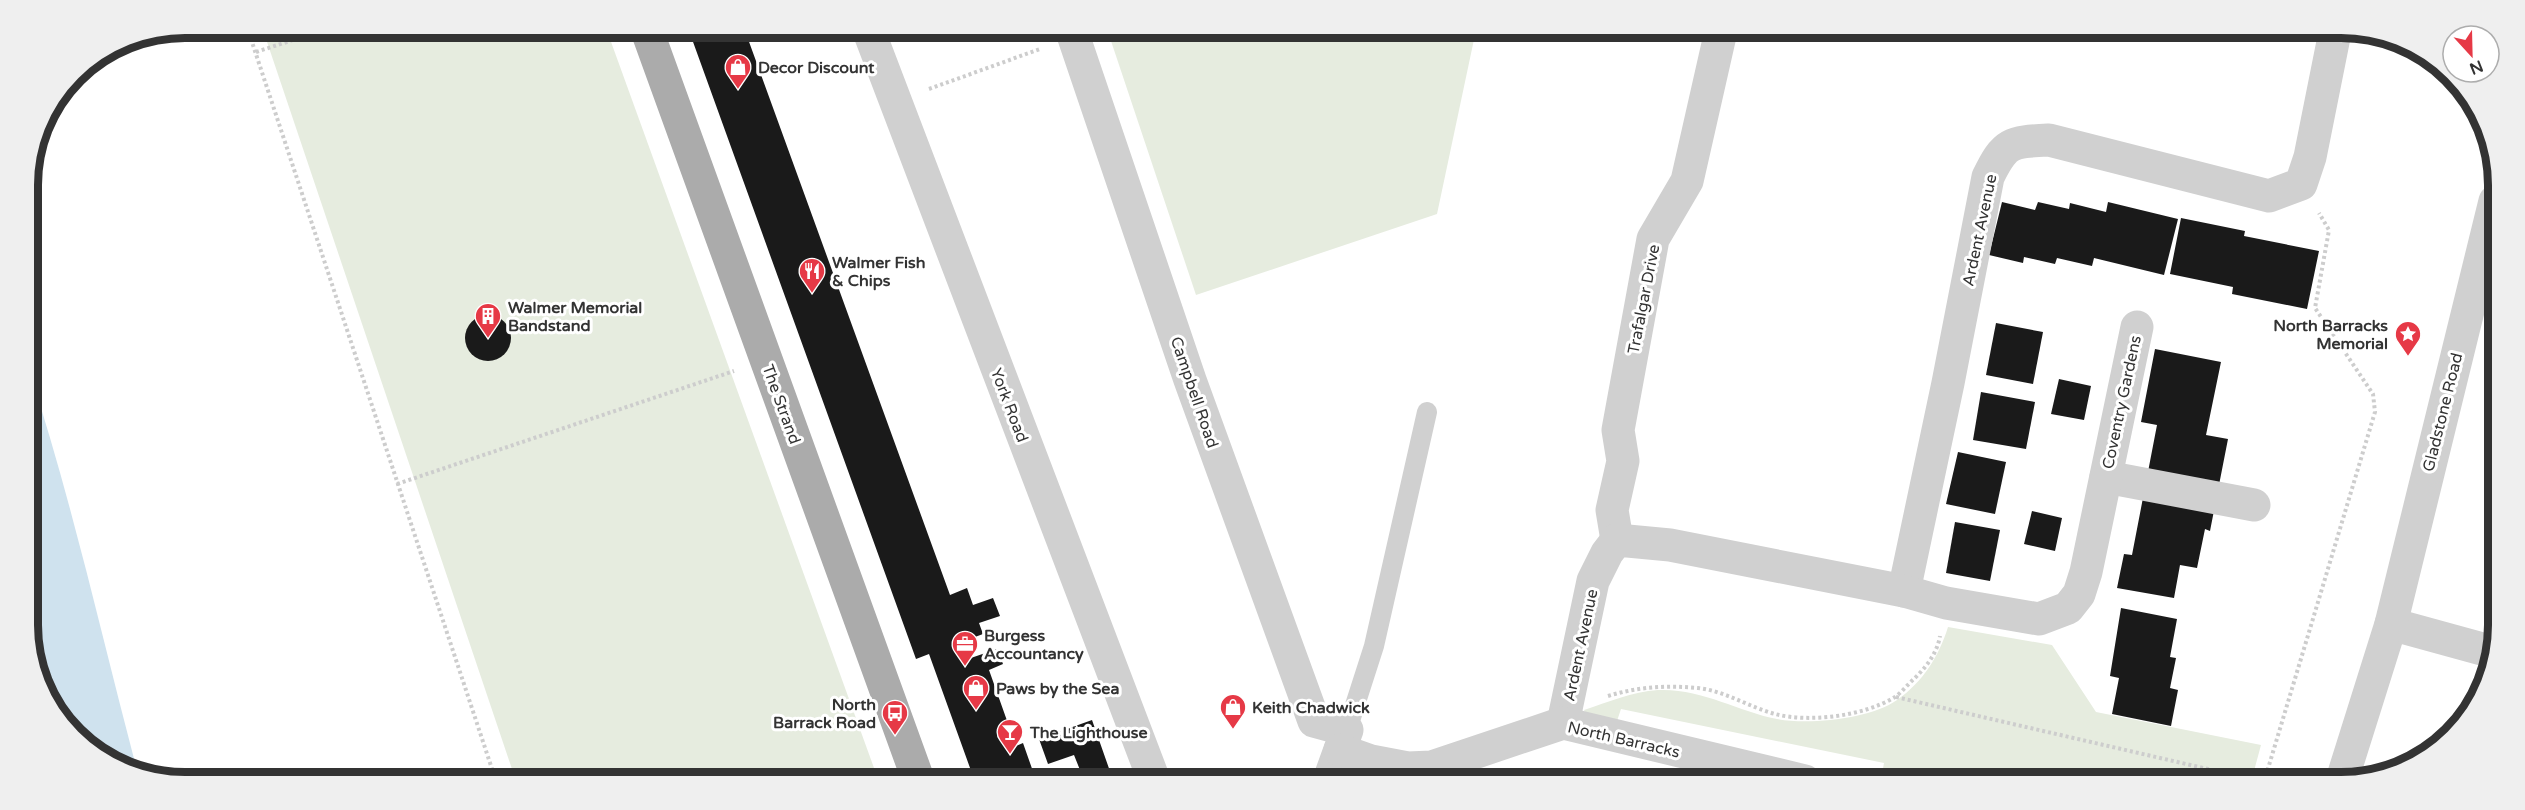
<svg xmlns="http://www.w3.org/2000/svg" width="2525" height="810" font-family="'Varela Round',sans-serif">
  <style>
    .green { fill: #e6ecdf }
    .water { fill: #cfe2ee }
    .building { fill: #1a1a1a }
    .lines { fill: none; stroke-linecap: round; stroke-linejoin: round }
    .path { stroke: #cdcdcd; stroke-width: 4; stroke-dasharray: 3 3; stroke-linecap: butt }
    .service { stroke: #d0d0d0; stroke-width: 20 }
    .minor { stroke: #d0d0d0; stroke-width: 33 }
    .primary { stroke: #ababab; stroke-width: 33 }
    .labels { text-anchor: middle; stroke-width: 6; stroke-linejoin: round; paint-order: stroke }
    .poi-label { font-size: 16px; font-weight: bold; fill: #333; stroke: #fff; text-anchor: start }
    .street-label { font-size: 16px; fill: #333; stroke: #fff }
    .rim { fill: none; stroke: #333; stroke-width: 8 }
  </style>
  <rect width="100%" height="100%" fill="#fff"/>
  <!-- green -->
  <g class="green">
    <polygon points="262,27 606,28 878,779 515,778"/>
    <polygon points="1107,29 1476,30 1437,214 1196,295"/>
    <path d="M1948,627l104,18 44,67 165,33 -10,37h-334l-35,-8 2,-11 -263,-54 -7,21 -27,-12 -3,-8c24,-8 48,-18 74,-20 43,-2 79,21 119,29 32,6 94,0 120,-19 26,-18 42,-44 51,-73z"/>
  </g>
  <!-- water -->
  <path class="water" d="M28,367c44,134 74,271 110,407l-72,-44 -36,-74z"/>
  <!-- building -->
  <g class="building">
    <polygon points="688,28 744,28 950,595 967,588 973,605 993,598 1000,616 979,623 983,634 959,643 965,660 997,649 1003,664 989,670 1016,746 1023,743 1036,780 974,779 929,654 916,659"/>
    <polygon points="2002,202 2035,210 2038,202 2069,209 2070,203 2106,212 2108,202 2178,219 2164,275 2094,258 2092,266 2057,258 2055,264 2024,257 2023,263 1989,255"/>
    <polygon points="2181,218 2245,231 2244,236 2319,251 2307,309 2232,294 2233,287 2170,274"/>
    <circle cx="488" cy="338" r="23"/>
    <polygon points="1996,323 2043,332 2033,384 1986,375"/>
    <polygon points="2155,349 2221,362 2206,435 2228,439 2210,531 2205,529 2197,568 2180,565 2174,598 2117,588 2124,554 2132,555 2157,425 2141,422"/>
    <polygon points="2059,379 2091,386 2084,420 2051,414"/>
    <polygon points="1981,392 2035,402 2026,449 1973,440"/>
    <polygon points="1958,452 2006,462 1995,514 1946,504"/>
    <polygon points="2032,511 2062,518 2055,551 2024,544"/>
    <polygon points="1955,522 2000,530 1990,581 1946,573"/>
    <polygon points="2121,608 2177,619 2170,657 2176,658 2170,688 2178,690 2171,726 2112,714 2119,678 2110,676"/>
    <polygon points="1092,720 1112,777 1105,780 1084,780 1074,755 1048,764 1039,739"/>
  </g>
  <g class="lines">
    <!-- path -->
    <g class="path">
      <polyline points="247,27 495,778"/>
      <polyline points="256,52 333,27"/>
      <polyline points="929,89 1040,49"/>
      <polyline points="397,484 734,371"/>
      <path d="M1608,696c29,-9 59,-11 90,-8 27,3 51,19 77,26 35,9 89,2 120,-17 7,-5 13,-13 20,-19 12,-12 22,-25 25,-42"/>
      <polyline points="1896,697 2264,782"/>
      <polyline points="2264,782 2375,412 2373,394 2315,308 2329,230 2319,213"/>
    </g>
    <!-- service -->
    <polyline class="service" points="1347,730 1374,646 1427,412"/>
    <!-- minor -->
    <g class="minor">
      <polyline points="868,29 1154,780"/>
      <polyline points="1071,29 1190,380 1314,721 1347,730 1329,780"/>
      <polyline points="2106,477 2254,505"/>
      <polyline points="1617,540 1612,510 1623,461 1618,430 1653,239 1687,181 1721,31"/>
      <path d="M1904,591l44,-208 40,-206c17,-35 22,-35 61,-37l220,56 32,-12 9,-27 25,-125"/>
      <polyline points="2391,624 2493,652"/>
      <polyline points="1563,723 1593,581 1607,553 1617,540 1670,545 1904,591 1946,603 2039,619 2068,608 2079,594 2086,572 2137,327"/>
      <polyline points="1340,750 1371,761 1408,768 1432,767 1563,723 1805,781"/>
      <polyline points="2341,783 2391,624 2495,201"/>
    </g>
    <!-- primary -->
    <polyline class="primary" points="646,28 918,779"/>
  </g>
  <!-- icons -->
  <defs>
    <g id="shop-pin" transform="scale(1.35)"><path d="M0 17L-7.5 6A9.5 9.5 0 1 1 7.5 6Z" fill="#e63946" stroke="#fff"/><path d="M-5-2.5h2.3a2.7 3.5 0 0 1 5.4 0H5L5.5 6h-11ZM-1.5-2.5h3a1.5 2.3 0 0 0-3 0Z" fill="#fff"/></g>
    <g id="restaurant-pin" transform="scale(1.35)"><path d="M0 17L-7.5 6A9.5 9.5 0 1 1 7.5 6Z" fill="#e63946" stroke="#fff"/><path d="M-5-6h1v4h1v-4h1v4h1v-4h1v5L-1.5 .5V6h-2V.5L-5-1ZM5-6V6H3V1.5H1.5Q1.5-4 5-6Z" fill="#fff"/></g>
    <g id="building-pin" transform="scale(1.35)"><path d="M0 17L-7.5 6A9.5 9.5 0 1 1 7.5 6Z" fill="#e63946" stroke="#fff"/><path d="M-4-6H4V6H1V3H-1V6H-4ZM-2.5-4.3h1.7v1.8h-1.7ZM.8-4.3h1.7v1.8H.8ZM-2.5-1h1.7V.8h-1.7ZM.8-1h1.7V.8H.8Z" fill="#fff"/></g>
    <g id="sight-pin" transform="scale(1.35)"><path d="M0 17L-7.5 6A9.5 9.5 0 1 1 7.5 6Z" fill="#e63946" stroke="#fff"/><path d="M0-6L1.8-2.2L6-1.7L2.9 1.2L3.7 5.4L0 3.3L-3.7 5.4L-2.9 1.2L-6-1.7L-1.8-2.2Z" fill="#fff"/></g>
    <g id="office-pin" transform="scale(1.35)"><path d="M0 17L-7.5 6A9.5 9.5 0 1 1 7.5 6Z" fill="#e63946" stroke="#fff"/><path d="M-6-3h4V-5.5h4V-3h4V5H-6ZM-1-4.5V-3h2v-1.5ZM-6 0V1H6V0Z" fill="#fff"/></g>
    <g id="bus-pin" transform="scale(1.35)"><path d="M0 17L-7.5 6A9.5 9.5 0 1 1 7.5 6Z" fill="#e63946" stroke="#fff"/><path d="M-5-6H5V4H4V6H2V4H-2V6H-4V4H-5ZM-3.5-4V0h7V-4ZM-3.5 1.2v1.5H-2V1.2ZM2 1.2v1.5H3.5V1.2Z" fill="#fff"/></g>
    <g id="bar-pin" transform="scale(1.35)"><path d="M0 17L-7.5 6A9.5 9.5 0 1 1 7.5 6Z" fill="#e63946" stroke="#fff"/><path d="M-6-5H6L.8 .8V4.5H3.5V6h-7V4.5H-.8V.8Z" fill="#fff"/></g>
  </defs>
  <g fill-rule="evenodd">
    <use href="#shop-pin" x="738" y="67"/>
    <use href="#restaurant-pin" x="812" y="271"/>
    <use href="#building-pin" x="488" y="316"/>
    <use href="#sight-pin" x="2408" y="334"/>
    <use href="#office-pin" x="965" y="644"/>
    <use href="#shop-pin" x="976" y="688"/>
    <use href="#shop-pin" x="1233" y="707"/>
    <use href="#bus-pin" x="895" y="713"/>
    <use href="#bar-pin" x="1010" y="732"/>
  </g>
  <g class="labels">
    <!-- poi labels -->
    <g class="poi-label">
      <text x="758" y="73">Decor Discount</text>
      <text x="832" y="268">Walmer Fish<tspan x="832" dy="18">&amp; Chips</tspan></text>
      <text x="508" y="313">Walmer Memorial<tspan x="508" dy="18">Bandstand</tspan></text>
      <text x="2388" y="331" text-anchor="end">North Barracks<tspan x="2388" dy="18">Memorial</tspan></text>
      <text x="984" y="641">Burgess<tspan x="984" dy="18">Accountancy</tspan></text>
      <text x="996" y="694">Paws by the Sea</text>
      <text x="876" y="710" text-anchor="end">North<tspan x="876" dy="18">Barrack Road</tspan></text>
      <text x="1252" y="713">Keith Chadwick</text>
      <text x="1030" y="738">The Lighthouse</text>
    </g>
    <!-- street labels -->
    <g class="street-label">
      <text transform="translate(1979 230) rotate(-78)" y="6">Ardent Avenue</text>
      <text transform="translate(1643 299) rotate(-79)" y="6">Trafalgar Drive</text>
      <text transform="translate(1195 392) rotate(71)" y="6">Campbell Road</text>
      <text transform="translate(2121 402) rotate(-78)" y="6">Coventry Gardens</text>
      <text transform="translate(782 404) rotate(70)" y="6">The Strand</text>
      <text transform="translate(1010 405) rotate(69)" y="6">York Road</text>
      <text transform="translate(2442 412) rotate(-76)" y="6">Gladstone Road</text>
      <text transform="translate(1580 645) rotate(-78)" y="6">Ardent Avenue</text>
      <text transform="translate(1624 739) rotate(13)" y="6">North Barracks</text>
    </g>
  </g>
  <!-- crop -->
  <path d="M0 0H2525V810H0ZM185 38H2341A147 147 0 0 1 2488 185V625A147 147 0 0 1 2341 772H185A147 147 0 0 1 38 625V185A147 147 0 0 1 185 38Z" fill="#efefef" fill-rule="evenodd"/>
  <path class="rim" d="M185 38H2341A147 147 0 0 1 2488 185V625A147 147 0 0 1 2341 772H185A147 147 0 0 1 38 625V185A147 147 0 0 1 185 38Z"/>
  <!-- north arrow -->
  <g transform="translate(2471 54) rotate(158)"><circle r="28" fill="#ffffff" stroke="#adadad" stroke-width="1.5"/>
  <path d="M0-4.5L10 22L0 15L-10 22Z" fill="#e63946"/>
  <text y="-9" font-size="16" font-weight="bold" text-anchor="middle" fill="#333333">N</text>
  </g>
</svg>
